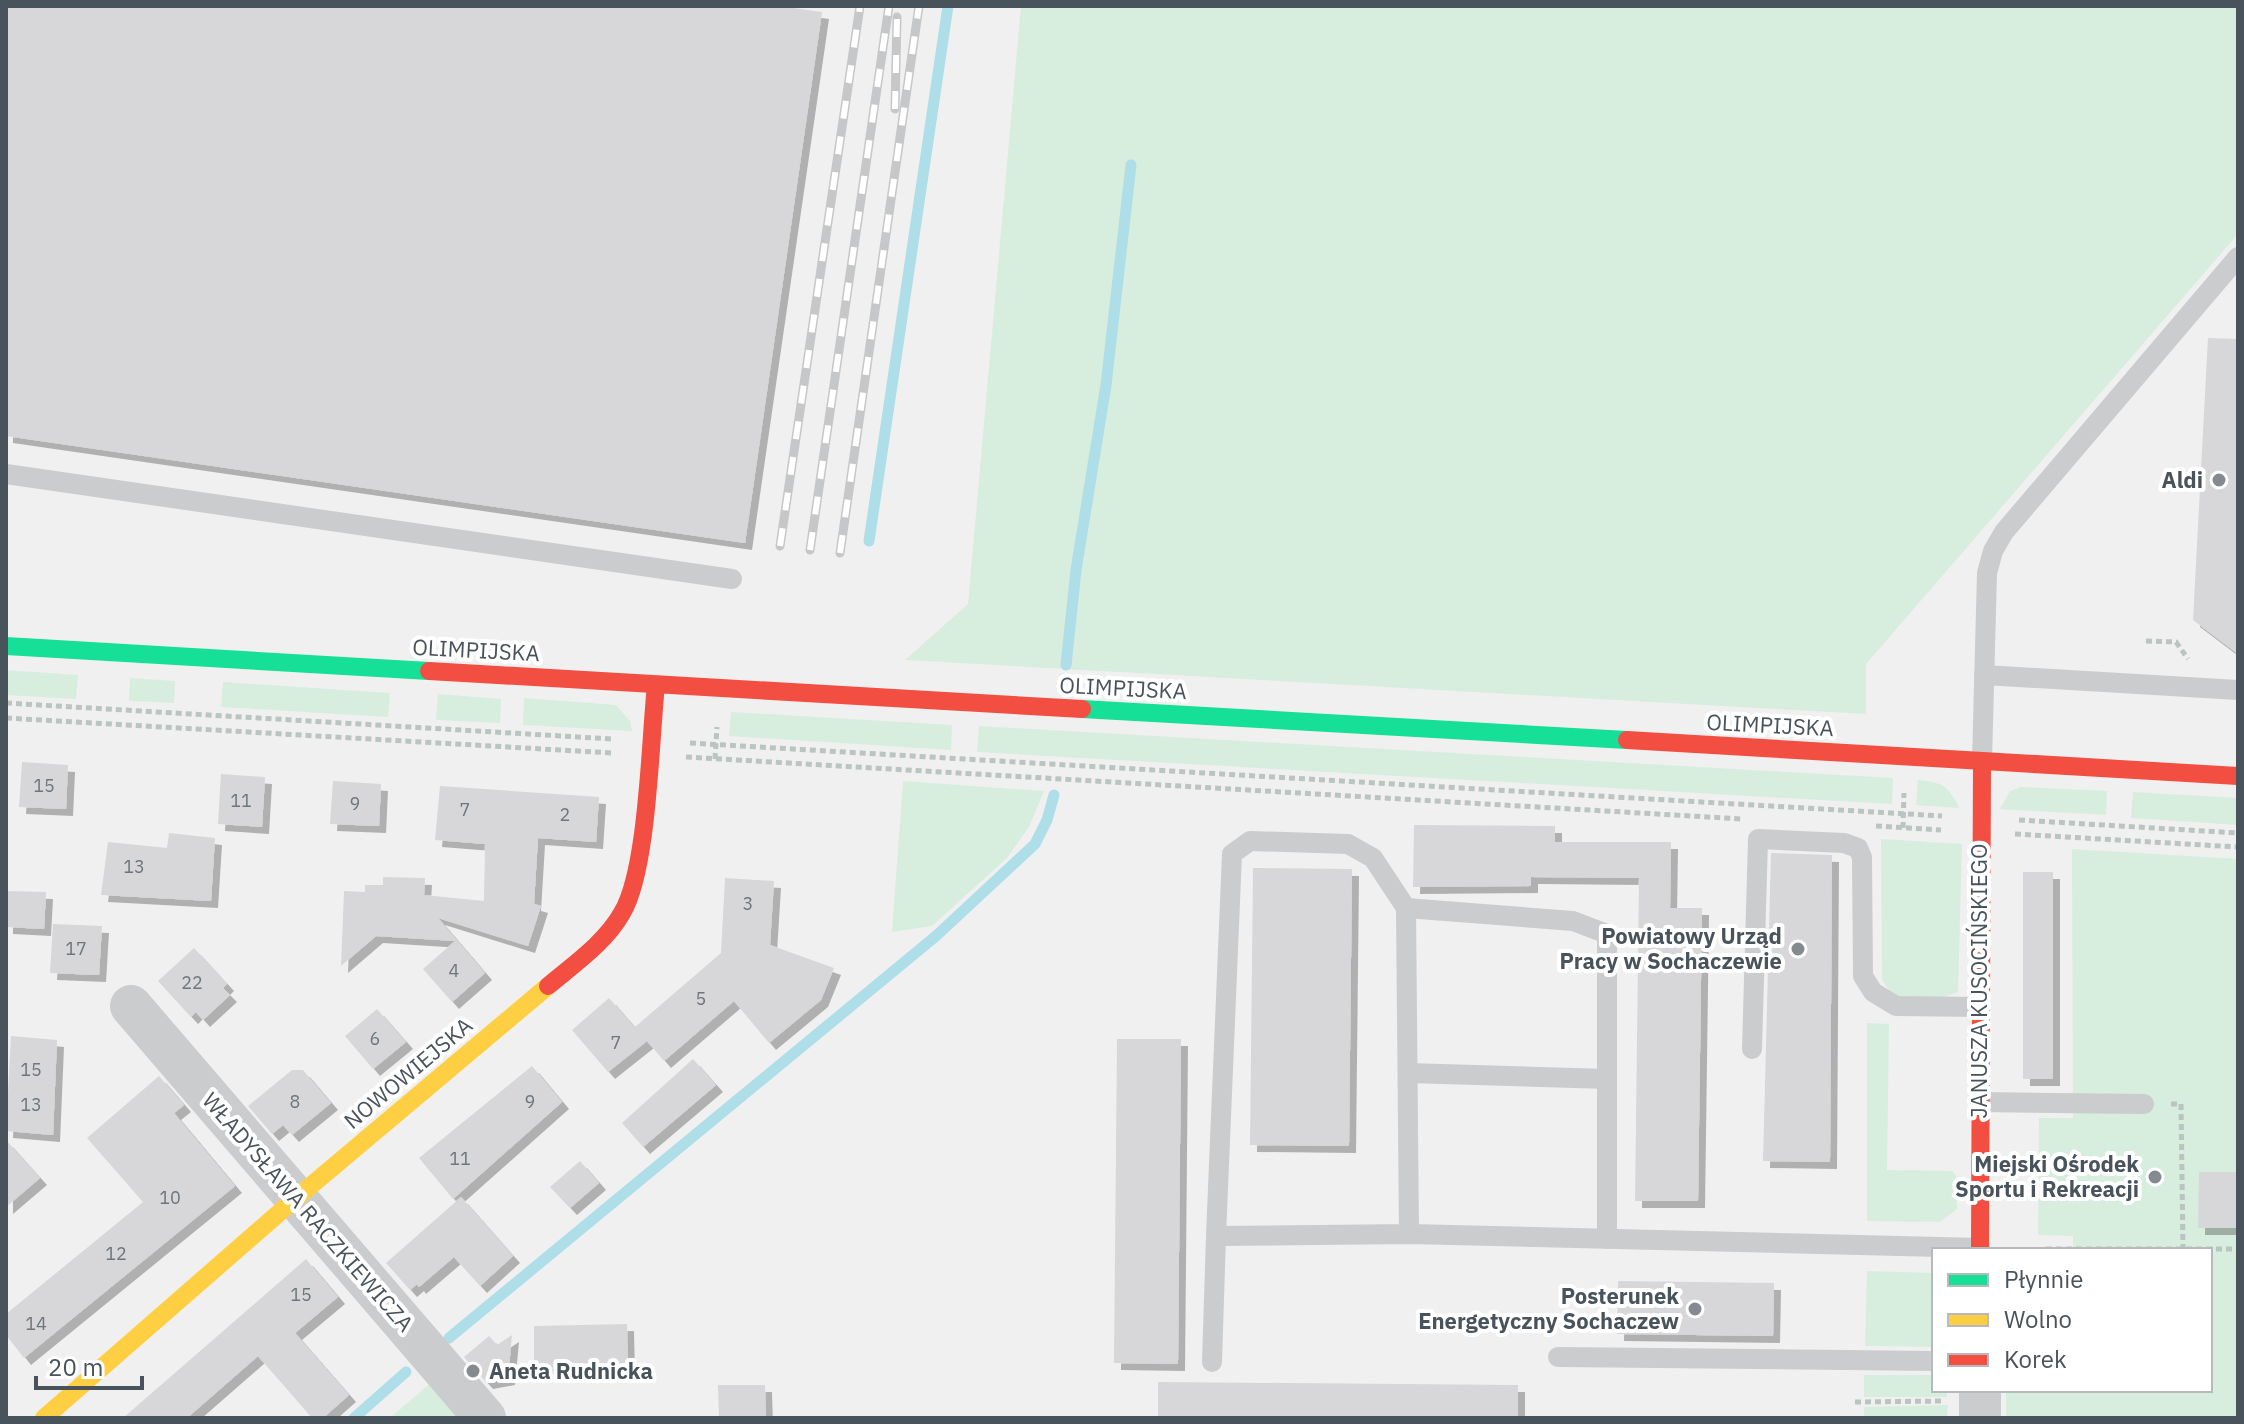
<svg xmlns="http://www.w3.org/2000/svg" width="2244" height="1424" font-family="'IBM Plex Sans',sans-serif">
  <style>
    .green { fill: #d7edde }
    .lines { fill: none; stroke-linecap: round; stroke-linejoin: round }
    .stream { stroke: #aedee8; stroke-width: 11 }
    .building { fill: #d7d7d9; filter: url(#shadow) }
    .path { stroke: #bac4c0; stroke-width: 5; stroke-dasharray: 6 4; stroke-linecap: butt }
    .lane { stroke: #cbccce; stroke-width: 20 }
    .street { stroke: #cbccce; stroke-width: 42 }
    .fast { stroke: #16e098; stroke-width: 18 }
    .slow { stroke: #ffcf43; stroke-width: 18 }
    .jam { stroke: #f24e42; stroke-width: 18 }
    .rail-casing { stroke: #c6c7c8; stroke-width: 9 }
    .rail { stroke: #fff; stroke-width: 6; stroke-dasharray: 18; stroke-linecap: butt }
    .poi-dot { fill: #848a8f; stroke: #fff; stroke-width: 3 }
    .labels { text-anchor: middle; stroke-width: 8; stroke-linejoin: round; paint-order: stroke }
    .number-label { font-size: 18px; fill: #6e767c }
    .poi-label { font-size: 22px; font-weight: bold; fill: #49535b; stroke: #fff; text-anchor: end }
    .street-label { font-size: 22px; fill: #49535b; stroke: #fff }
  </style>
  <defs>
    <filter id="shadow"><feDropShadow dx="7" dy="7" stdDeviation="0" flood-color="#0004"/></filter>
  </defs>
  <rect width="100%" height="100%" fill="#f1f0f0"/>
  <!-- green -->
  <g class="green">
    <polygon points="1021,6 2238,6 2238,234 1866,664 1866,714 905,660 968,604"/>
    <polygon points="6,670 78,675 76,699 6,695"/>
    <polygon points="130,678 175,681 174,703 129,701"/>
    <polygon points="223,682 390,693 388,717 221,707"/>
    <polygon points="438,694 501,699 500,723 436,720"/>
    <polygon points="524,698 616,705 630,721 632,731 523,725"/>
    <polygon points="731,712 952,725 951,750 729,736"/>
    <polygon points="979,726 1893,778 1892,804 977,752"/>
    <path d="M1918,780c24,2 31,6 41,28l-43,-3z"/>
    <polygon points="903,781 1044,791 1029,827 1007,858 932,926 892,932"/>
    <polygon points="2021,787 2107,791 2106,815 2000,809 2010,791"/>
    <polygon points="2133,792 2238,798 2238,825 2131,818"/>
    <polygon points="1881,839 1962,844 1958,992 1939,999 1894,997 1882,980"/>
    <polygon points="2072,849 2238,859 2238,1418 2006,1418 2006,1390 2210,1390 2210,1250 2073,1250 2073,1236 2038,1235 2039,1118 2073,1118"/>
    <polygon points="1867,1023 1889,1024 1887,1170 1952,1171 1956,1175 1957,1209 1940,1222 1867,1221"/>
    <polygon points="1867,1271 1934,1273 1934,1347 1865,1346"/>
    <polygon points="1864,1375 1934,1375 1934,1390 1947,1390 1947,1397 1864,1397"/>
    <polygon points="432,1382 464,1418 390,1418"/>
    <polygon points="1948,1405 1947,1418 1864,1418 1864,1407"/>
  </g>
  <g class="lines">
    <!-- stream -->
    <g class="stream">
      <polyline points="869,541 948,6"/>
      <polyline points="1066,665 1076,570 1106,385 1131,165"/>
      <polyline points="449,1338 936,936 1035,844 1047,820 1054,795"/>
      <polyline points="354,1418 406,1372"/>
    </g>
  </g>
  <!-- building -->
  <g class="building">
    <polygon points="6,6 780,6 822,12 745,543 6,436"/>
    <polygon points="2208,338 2238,339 2238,654 2193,620"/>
    <polygon points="22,762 68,765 66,809 19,807"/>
    <polygon points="221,774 265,777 262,827 218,824"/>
    <polygon points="333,781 381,784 379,826 330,824"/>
    <polygon points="440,786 599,797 596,842 538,838 534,904 541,906 528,946 438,918 485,973 452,1002 423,969 455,941 376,936 341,966 344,891 365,892 365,885 383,885 383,877 425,878 424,895 484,901 485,844 435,840"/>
    <polygon points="1414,825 1555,826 1555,842 1671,842 1670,908 1702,908 1698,1201 1635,1201 1639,878 1531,877 1531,886 1413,887"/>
    <polygon points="169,833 215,838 211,901 101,895 108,842 167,848"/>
    <polygon points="1771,853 1832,855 1830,1162 1763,1161"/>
    <polygon points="1253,868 1352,869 1349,1146 1250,1145"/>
    <rect x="2023" y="872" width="30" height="207"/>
    <polygon points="725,878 774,881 770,945 834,968 821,1000 769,1043 734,1001 664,1061 647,1041 608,1072 572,1030 609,998 644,1038 635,1027 721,953"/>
    <polygon points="6,891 46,892 44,929 6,927"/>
    <polygon points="53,924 102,926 99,975 50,973"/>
    <polygon points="194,948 227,984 223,988 230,995 203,1020 196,1012 191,1017 158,981"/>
    <polygon points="377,1009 406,1042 373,1069 345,1036"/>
    <polygon points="11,1036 57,1040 53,1135 6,1131"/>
    <polygon points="1117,1039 1181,1039 1178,1364 1114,1363"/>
    <polygon points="693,1059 716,1085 643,1147 622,1123"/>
    <polygon points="532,1066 562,1102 453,1199 419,1158"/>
    <polygon points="292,1070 303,1070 331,1103 292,1135 283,1125 272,1134 248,1106"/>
    <polygon points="159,1076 184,1105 174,1113 235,1186 24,1358 6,1335 6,1314 143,1202 87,1138"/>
    <polygon points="6,1140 40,1178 6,1207"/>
    <polygon points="580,1161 599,1183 570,1208 550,1187"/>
    <polygon points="2199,1172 2238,1172 2238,1228 2198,1228"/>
    <polygon points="461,1197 513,1256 480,1286 454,1257 419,1287 417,1284 410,1290 386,1263"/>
    <polygon points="306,1259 338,1297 295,1333 349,1395 323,1418 312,1418 258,1356 187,1418 123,1418"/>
    <polygon points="1618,1281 1774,1283 1773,1336 1617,1334"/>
    <polygon points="627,1324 628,1368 534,1369 534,1326"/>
    <polygon points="512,1335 508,1378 486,1382 464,1357 489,1336 497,1345"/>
    <polygon points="1158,1382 1518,1385 1518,1418 1158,1418"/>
    <polygon points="718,1385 765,1385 766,1418 719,1418"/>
  </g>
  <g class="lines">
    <!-- path -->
    <g class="path">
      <polyline points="2146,641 2176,642 2188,659"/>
      <polyline points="6,703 612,739"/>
      <polyline points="6,718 612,753"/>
      <polyline points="690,743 1942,816"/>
      <polyline points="686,757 1742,819"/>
      <polyline points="715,759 717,727"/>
      <polyline points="2019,820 2238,833"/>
      <polyline points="1876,826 1941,830"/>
      <polyline points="1903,828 1904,793"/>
      <polyline points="2015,834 2238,847"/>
      <polyline points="2171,1104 2181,1104 2183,1249"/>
      <polyline points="2046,1249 2238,1249"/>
      <polyline points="1855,1402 1942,1401"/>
    </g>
    <!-- lane -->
    <g class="lane">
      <polyline points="6,474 732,579"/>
      <polyline points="1984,675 2238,690"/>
      <polyline points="1982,761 1987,573 1993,551 2004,532 2238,257"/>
      <polyline points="1406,908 1573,921 1607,934 1607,1239"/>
      <polyline points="1752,1049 1758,839 1844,843 1858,848 1862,857 1863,976 1873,992 1896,1006 1979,1007"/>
      <polyline points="1408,1073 1607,1079"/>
      <polyline points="1979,1102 2144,1104"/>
      <polyline points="1409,1234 1406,908 1373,858 1348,844 1250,841 1232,854 1216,1236 1409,1234 1980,1248"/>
      <polyline points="1558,1357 1934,1361"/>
      <polyline points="1212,1362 1216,1236"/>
    </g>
    <!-- street -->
    <g class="street">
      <polyline points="131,1006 485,1418"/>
      <polyline points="1980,1418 1980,1390"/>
    </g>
    <!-- fast -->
    <g class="fast">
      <polyline points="6,646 429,671"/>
      <polyline points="1082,709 1627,740"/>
    </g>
    <!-- slow -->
    <polyline class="slow" points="44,1418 295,1199 548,986"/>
    <!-- jam -->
    <g class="jam">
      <polyline points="429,671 1082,709"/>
      <polyline points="1627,740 2238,776"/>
      <path d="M548,986c26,-22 57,-43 74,-73 26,-43 28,-172 34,-228"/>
      <polyline points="1980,1250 1982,761"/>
    </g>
    <!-- rail casing -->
    <g class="rail-casing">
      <g id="rail">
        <polyline points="895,109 897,17"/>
        <polyline points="780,546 860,6"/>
        <polyline points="810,550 889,6"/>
        <polyline points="840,553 919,6"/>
      </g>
    </g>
    <!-- rail -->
    <use href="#rail" class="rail"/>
  </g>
  <!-- markers -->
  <g class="poi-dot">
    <circle cx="2219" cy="480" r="8"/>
    <circle cx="1798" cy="949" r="8"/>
    <circle cx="2155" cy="1177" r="8"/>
    <circle cx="1695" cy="1309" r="8"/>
    <circle cx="473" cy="1371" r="8"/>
  </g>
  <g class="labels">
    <!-- number labels -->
    <g class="number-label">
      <text x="44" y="792">15</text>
      <text x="241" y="807">11</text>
      <text x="355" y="810">9</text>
      <text x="465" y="816">7</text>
      <text x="565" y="821">2</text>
      <text x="134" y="873">13</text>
      <text x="748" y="910">3</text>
      <text x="76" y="955">17</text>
      <text x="454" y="977">4</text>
      <text x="192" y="989">22</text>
      <text x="701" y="1005">5</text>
      <text x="375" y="1045">6</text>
      <text x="616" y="1049">7</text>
      <text x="31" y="1076">15</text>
      <text x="295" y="1108">8</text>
      <text x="530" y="1108">9</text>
      <text x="31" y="1111">13</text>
      <text x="460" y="1165">11</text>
      <text x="170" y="1204">10</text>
      <text x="116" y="1260">12</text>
      <text x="301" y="1301">15</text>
      <text x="36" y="1330">14</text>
    </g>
    <!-- poi labels -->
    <g class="poi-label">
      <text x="2203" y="488">Aldi</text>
      <text x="1782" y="944">Powiatowy Urząd<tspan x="1782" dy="25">Pracy w Sochaczewie</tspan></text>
      <text x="2139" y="1172">Miejski Ośrodek<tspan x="2139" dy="25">Sportu i Rekreacji</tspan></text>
      <text x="1679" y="1304">Posterunek<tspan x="1679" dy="25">Energetyczny Sochaczew</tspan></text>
      <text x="489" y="1379" text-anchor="start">Aneta Rudnicka</text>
    </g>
    <!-- street labels -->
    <g class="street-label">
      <text transform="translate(476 650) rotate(3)" y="8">OLIMPIJSKA</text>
      <text transform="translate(1123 688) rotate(3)" y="8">OLIMPIJSKA</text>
      <text transform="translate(1770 725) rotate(3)" y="8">OLIMPIJSKA</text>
      <text transform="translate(1979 981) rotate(-90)" y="8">JANUSZA KUSOCIŃSKIEGO</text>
      <text transform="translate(408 1073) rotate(-40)" y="8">NOWOWIEJSKA</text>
      <text transform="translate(308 1212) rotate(49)" y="8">WŁADYSŁAWA RACZKIEWICZA</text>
    </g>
  </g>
  <!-- border -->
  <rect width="2244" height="1424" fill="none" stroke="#49535b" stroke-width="16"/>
  <!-- legend -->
  <rect x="1932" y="1248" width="280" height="144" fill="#ffffff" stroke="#b6babd" stroke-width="2"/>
  <rect x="1948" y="1274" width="40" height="12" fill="#16e098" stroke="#b6babd" stroke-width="2"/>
  <text x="2004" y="1288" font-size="24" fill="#49535b">Płynnie</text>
  <rect x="1948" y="1314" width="40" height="12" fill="#ffcf43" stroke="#b6babd" stroke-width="2"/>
  <text x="2004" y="1328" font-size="24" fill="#49535b">Wolno</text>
  <rect x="1948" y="1354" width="40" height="12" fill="#f24e42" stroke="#b6babd" stroke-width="2"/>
  <text x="2004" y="1368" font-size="24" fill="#49535b">Korek</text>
  <!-- scale -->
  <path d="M36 1376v12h106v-12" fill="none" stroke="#49535b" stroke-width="4"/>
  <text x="48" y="1376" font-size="24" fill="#49535b" stroke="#ffffff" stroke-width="6" paint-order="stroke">20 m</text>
</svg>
